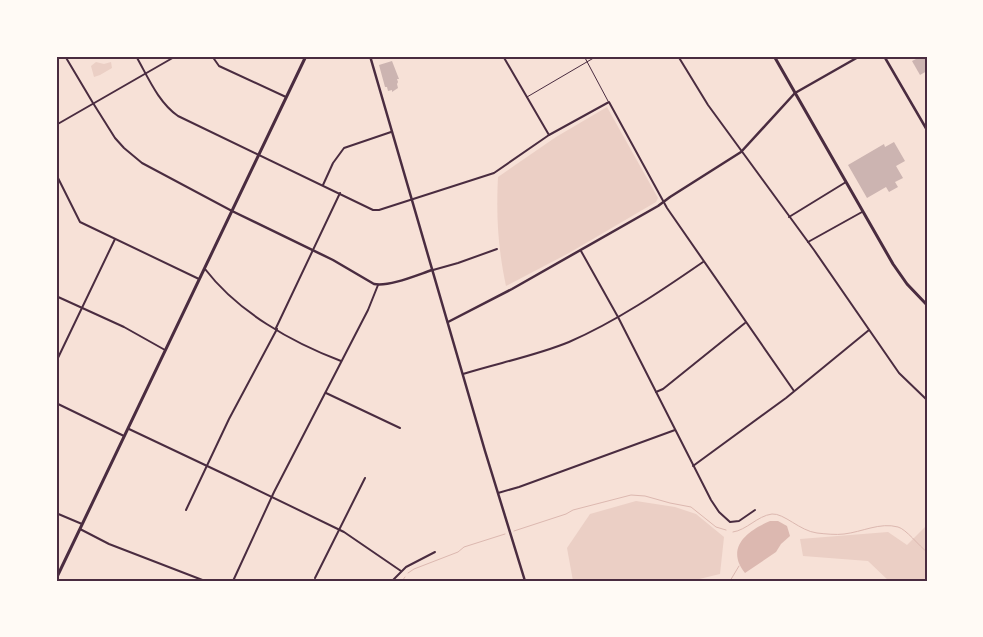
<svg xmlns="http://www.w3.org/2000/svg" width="983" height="637" font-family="'IBM Plex Serif',serif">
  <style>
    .green { fill: #ebcfc5 }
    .water { fill: #dcb8b0 }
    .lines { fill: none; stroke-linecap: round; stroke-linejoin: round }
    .stream { stroke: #dcb8b0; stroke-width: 1 }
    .building { fill: #ccb4b1 }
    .service { stroke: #4a2c40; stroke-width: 1 }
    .minor { stroke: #4a2c40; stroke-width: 2 }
    .tertiary { stroke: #4a2c40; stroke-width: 2.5 }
    .secondary { stroke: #4a2c40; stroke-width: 3 }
    .primary { stroke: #4a2c40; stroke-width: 3 }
    .neatline { fill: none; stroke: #4a2c40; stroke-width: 2 }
  </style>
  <rect width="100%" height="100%" fill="#f7e1d7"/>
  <!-- green -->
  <g class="green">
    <polygon points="96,62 104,64 111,62 112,68 100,75 94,77 91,66"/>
    <path d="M607,107l51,91 -2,4 -87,51 -63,33c-8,-38 -10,-69 -8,-109l58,-40z"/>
    <polygon points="636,501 675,507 696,514 724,537 720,574 691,581 573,581 567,548 590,514"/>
    <polygon points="927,525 927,581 889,581 868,561 803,556 800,539 888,532 907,545"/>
  </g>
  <!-- water -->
  <path class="water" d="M770,521h8l9,5 3,10 -9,8 -5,8 -31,21c-20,-25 2,-42 25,-52z"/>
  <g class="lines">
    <!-- stream -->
    <g class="stream">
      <polyline points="514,531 566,514 573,510 631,495 645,496 670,503 691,507 716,527 726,530"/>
      <path d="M733,532c14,-2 24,-16 39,-18 12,-1 28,17 45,19 9,1 19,2 27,1 18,-2 36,-12 54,-7 8,2 21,19 29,25"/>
      <polyline points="408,573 414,569 458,552 464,547 505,534"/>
      <polyline points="402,581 405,577"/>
      <polyline points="730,581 739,566"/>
    </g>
  </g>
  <!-- building -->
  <g class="building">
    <polygon points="922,56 927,56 927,71 920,75 912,61"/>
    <polygon points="392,61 399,79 397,79 398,82 397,84 398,88 392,92 392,90 388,91 387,87 385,87 379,65"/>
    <polygon points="894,142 905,161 896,166 903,178 895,182 898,187 889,192 886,187 867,198 848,165 884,144 885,147"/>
  </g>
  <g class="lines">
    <!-- service -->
    <g class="service">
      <polyline points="584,56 608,101"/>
      <polyline points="527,97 597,56"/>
    </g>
    <!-- minor -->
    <g class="minor">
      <polyline points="65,56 93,103 115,138 124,148 142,163 232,211"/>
      <path d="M136,56c12,21 22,46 42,60l195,94h6l115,-37 55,-38 60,-33 58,106 127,183"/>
      <polyline points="212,56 219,66 286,97"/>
      <polyline points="503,56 549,135"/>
      <polyline points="678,56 708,105 814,250 899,373 927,400"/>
      <polyline points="56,125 176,56"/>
      <polyline points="56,174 80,222 199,279"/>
      <polyline points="323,185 333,163 344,148 391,132"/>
      <polyline points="789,217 846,182"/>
      <polyline points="808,242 862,212"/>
      <polyline points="581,251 618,317 711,500 719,512 730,522 739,521 755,510"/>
      <path d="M205,269c33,43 86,73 136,92"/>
      <polyline points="433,270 458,263 497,249"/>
      <polyline points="56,296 124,327 165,350"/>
      <polyline points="276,328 340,193"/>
      <polyline points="56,362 115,239"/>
      <path d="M463,374c35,-11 72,-18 106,-32 48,-21 92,-51 134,-80"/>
      <polyline points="656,392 663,389 745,323"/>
      <polyline points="326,393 400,428"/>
      <polyline points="56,403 124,436"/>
      <polyline points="129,429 241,482 344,532 401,571"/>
      <polyline points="693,466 786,398 869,330"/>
      <polyline points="498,493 519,487 675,430"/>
      <polyline points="186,510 229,419 277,329"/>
      <polyline points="56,513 82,524"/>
      <polyline points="80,529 109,544 205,581"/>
      <polyline points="315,578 365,478"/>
      <polyline points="233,581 274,492 368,310 378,285"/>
      <polyline points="392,581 406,567 435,552"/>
    </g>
    <!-- tertiary -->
    <g class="tertiary">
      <polyline points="370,56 485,451 525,581"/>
      <polyline points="884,56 927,130"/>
      <path d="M232,211l101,49 41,24c15,3 43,-9 58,-14"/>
      <polyline points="448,322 512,289 658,206 670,197 741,152 795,93 860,56"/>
    </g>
    <!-- secondary -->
    <polyline class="secondary" points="56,579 306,56"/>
    <!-- primary -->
    <polyline class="primary" points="774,56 893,264 907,284 927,305"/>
  </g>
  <!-- border -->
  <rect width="983" height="637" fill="none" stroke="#fffaf5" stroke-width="115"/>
  <rect x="58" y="58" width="868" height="522" class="neatline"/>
</svg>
